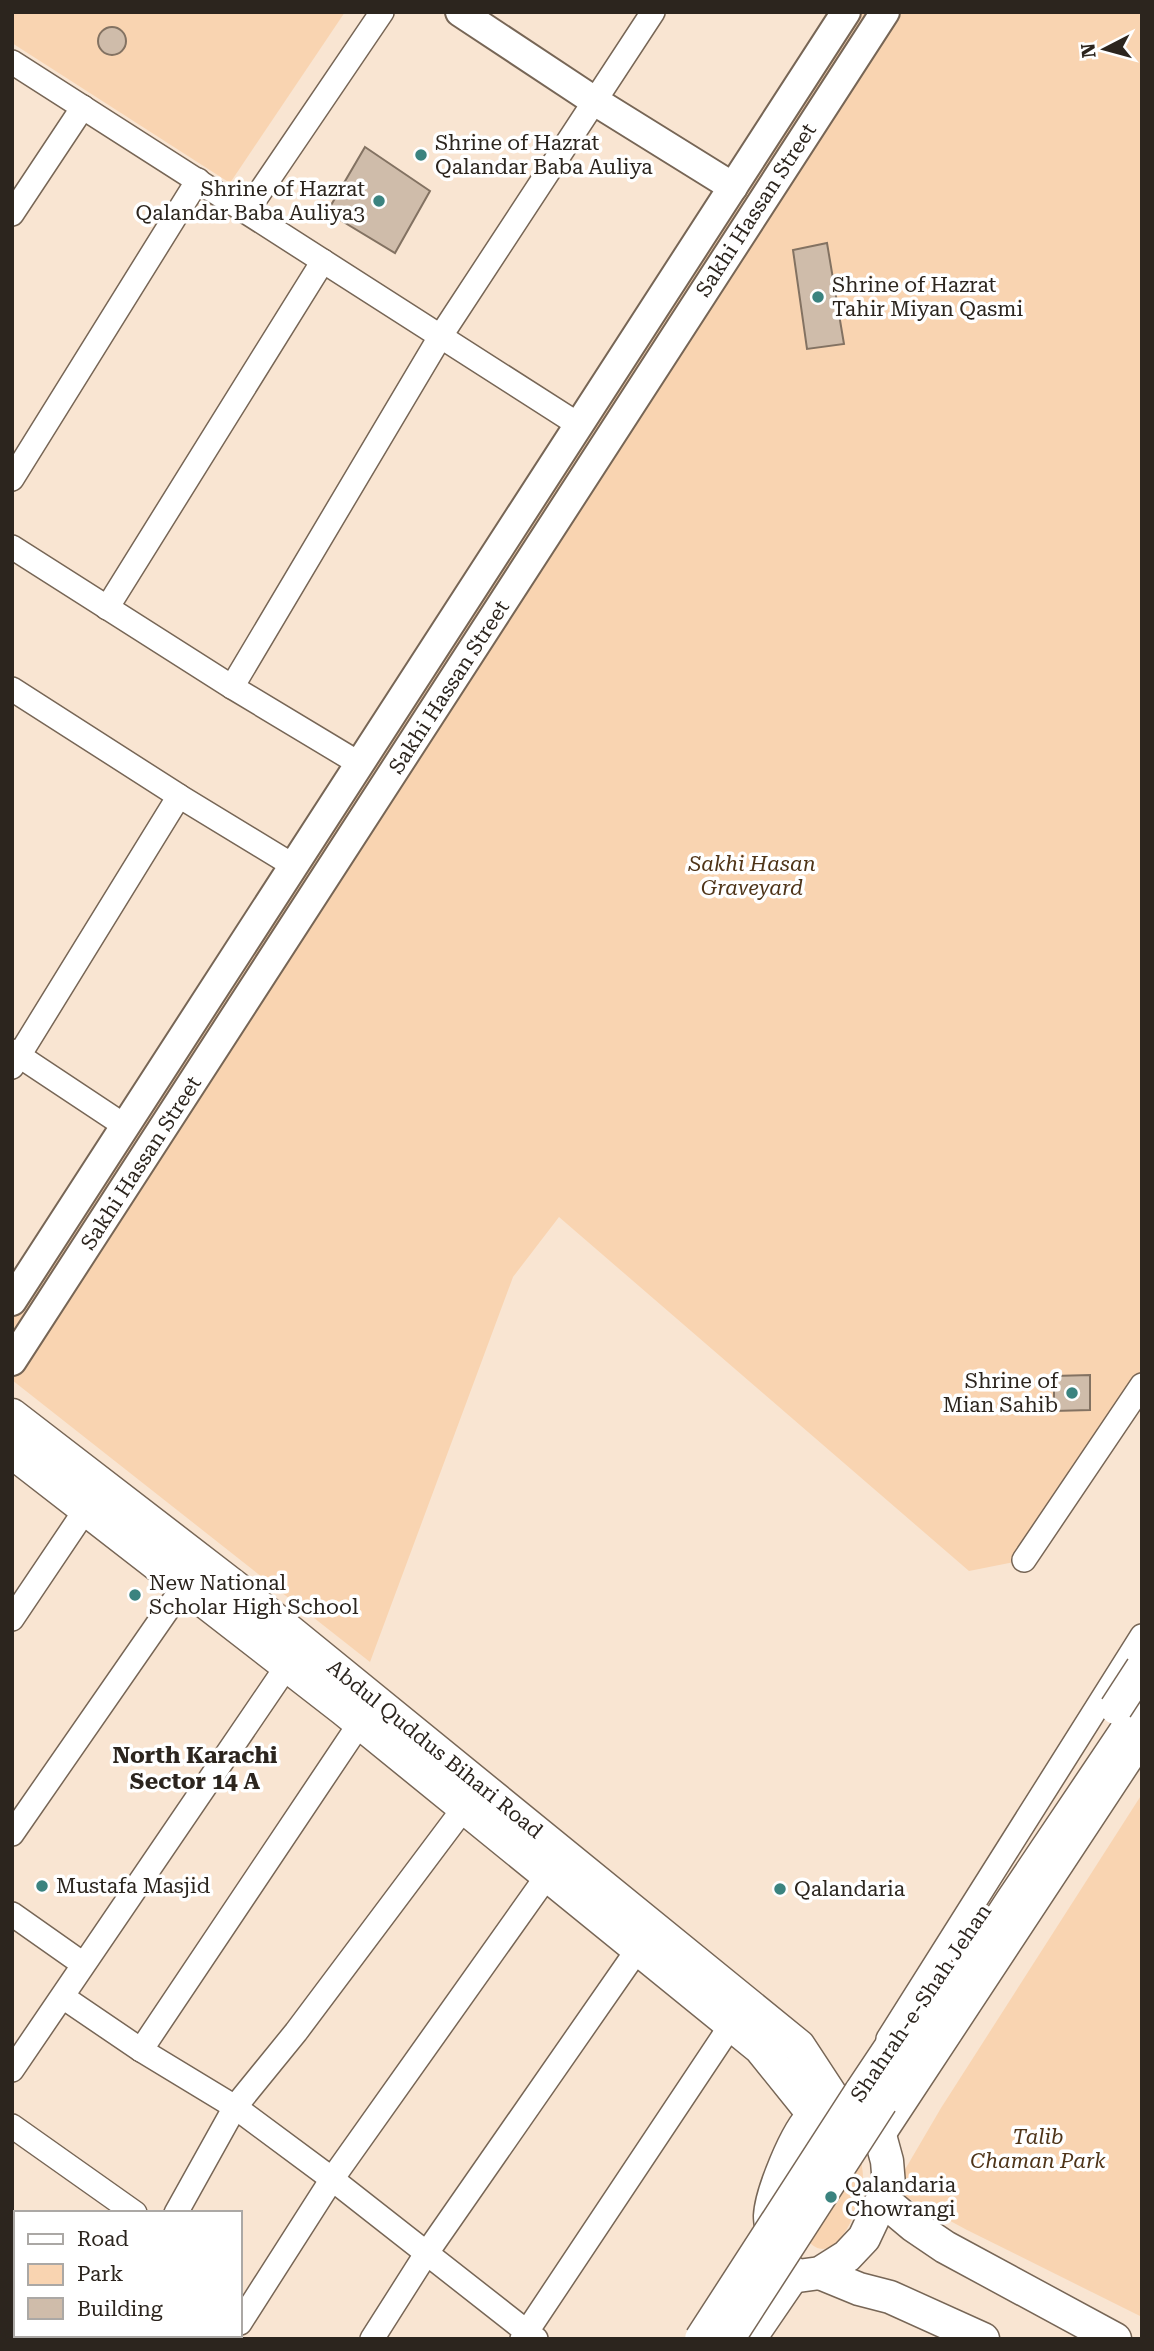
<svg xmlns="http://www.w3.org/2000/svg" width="1154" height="2351" font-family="'Roboto Serif',serif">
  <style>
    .green { fill: #f9d4b1 }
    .building { fill: #cfbcaa; stroke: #837262; stroke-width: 2 }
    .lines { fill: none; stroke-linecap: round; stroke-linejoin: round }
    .minor-casing { stroke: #776656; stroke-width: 26 }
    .tertiary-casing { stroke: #776656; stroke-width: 32 }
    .secondary-casing { stroke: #776656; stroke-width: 35 }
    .minor { stroke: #fff; stroke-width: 23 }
    .tertiary { stroke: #fff; stroke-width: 28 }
    .secondary { stroke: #fff; stroke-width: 32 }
    .secondary-bridge-casing { stroke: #776656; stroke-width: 35; stroke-linecap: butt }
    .secondary-bridge { stroke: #fff; stroke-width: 32 }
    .poi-dot { fill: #3b837f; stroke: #fff; stroke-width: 2.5 }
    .labels { text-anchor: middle; stroke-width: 7; stroke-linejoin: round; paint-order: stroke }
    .poi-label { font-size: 21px; fill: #2c251e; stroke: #fff; text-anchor: start }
    .street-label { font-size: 21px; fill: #2c251e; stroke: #fff }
    .park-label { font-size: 21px; font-style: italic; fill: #4f3418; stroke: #fff }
    .neighbourhood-label { font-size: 23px; font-weight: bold; fill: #2c251e; stroke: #fff }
  </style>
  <rect width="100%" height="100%" fill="#f9e5d2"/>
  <!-- green -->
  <g class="green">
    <polygon points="12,12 345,12 230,183 12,43"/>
    <polygon points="846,12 1142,12 1142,1375 1024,1560 969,1571 559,1217 513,1277 370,1662 12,1380 12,1301"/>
    <polygon points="1142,1794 1142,2317 967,2230 893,2190 941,2108"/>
    <path d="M858,2151c3,9 5,18 5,27 0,22 -26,95 -55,63z"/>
  </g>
  <!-- building -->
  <g class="building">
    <circle cx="112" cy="41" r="14"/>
    <polygon points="365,147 430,191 395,253 327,212"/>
    <polygon points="827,243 844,344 807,349 793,250"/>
    <polygon points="1090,1375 1090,1410 1054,1411 1054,1376"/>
  </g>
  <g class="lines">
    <!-- minor casing -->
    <g class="minor-casing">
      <g id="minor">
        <polyline points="12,62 579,425"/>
        <polyline points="247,211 382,12"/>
        <polyline points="12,214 83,107"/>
        <polyline points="12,479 198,180"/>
        <polyline points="12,547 232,687 360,764"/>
        <polyline points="107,608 323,261"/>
        <polyline points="232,687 440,337 653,12"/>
        <polyline points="12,689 179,796 294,866"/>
        <polyline points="12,1051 125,1126"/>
        <polyline points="12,1067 179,796"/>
        <polyline points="1024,1560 1142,1385"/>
        <polyline points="12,1619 86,1509"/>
        <polyline points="12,1834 184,1586"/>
        <polyline points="12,1914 83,1964"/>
        <polyline points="63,1997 141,2050 235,2107 332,2179 536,2339"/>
        <polyline points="888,2039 1142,1636"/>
        <polyline points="141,2050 360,1723"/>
        <polyline points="12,2070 287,1666"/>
        <polyline points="12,2126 135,2213"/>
        <polyline points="881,2139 1142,1743"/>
        <polyline points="176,2213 235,2107 296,2032 464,1808"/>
        <polyline points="12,2282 16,2285"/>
        <polyline points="240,2323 332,2179 547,1876"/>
        <polyline points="84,2335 89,2339"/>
        <polyline points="372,2339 426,2254 638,1949"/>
        <polyline points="522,2339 731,2025"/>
        <polyline points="755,2339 798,2276"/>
      </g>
    </g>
    <!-- tertiary casing -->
    <g class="tertiary-casing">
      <g id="tertiary">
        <polyline points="460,12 593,100 733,187"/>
        <polyline points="12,1301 846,12"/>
        <polyline points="12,1361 885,12"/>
      </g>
    </g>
    <!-- secondary casing -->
    <g class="secondary-casing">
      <g id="secondary">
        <polyline points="12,1415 239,1590 799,2046 837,2104"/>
        <polyline points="12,1452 343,1709 760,2048 814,2115"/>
        <polyline points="860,2093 902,2030"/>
        <polyline points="881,2102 1011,1902 1142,1707"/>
        <path d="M837,2104h10l19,15 15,20 6,22 2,24 -25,53 -17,18 -27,17 -22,3 -17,-11c-3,-15 -11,-34 -11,-49 1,-22 26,-85 43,-100 6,-5 16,-9 24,-12z"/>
        <polyline points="883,2200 914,2226 945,2247 1115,2339"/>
        <polyline points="820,2273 859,2289 890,2297 983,2339"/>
      </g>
    </g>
    <!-- minor -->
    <use href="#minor" class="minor"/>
    <!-- tertiary -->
    <use href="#tertiary" class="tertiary"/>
    <!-- secondary -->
    <use href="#secondary" class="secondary"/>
    <!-- secondary-bridge casing -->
    <g class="secondary-bridge-casing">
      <g id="secondary-bridge">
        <polyline points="1116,1708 1142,1668"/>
        <polyline points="701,2339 860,2093"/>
        <polyline points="728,2339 881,2102"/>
      </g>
    </g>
    <!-- secondary-bridge -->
    <use href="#secondary-bridge" class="secondary-bridge"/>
  </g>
  <!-- markers -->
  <g class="poi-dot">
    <circle cx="421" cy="155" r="7"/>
    <circle cx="379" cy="201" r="7"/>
    <circle cx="818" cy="297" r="7"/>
    <circle cx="1072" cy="1393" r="7"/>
    <circle cx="135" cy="1595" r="7"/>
    <circle cx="42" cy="1886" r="7"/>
    <circle cx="780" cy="1889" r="7"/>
    <circle cx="831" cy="2197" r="7"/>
  </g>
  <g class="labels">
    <!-- poi labels -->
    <g class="poi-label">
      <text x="435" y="150">Shrine of Hazrat<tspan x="435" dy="24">Qalandar Baba Auliya</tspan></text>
      <text x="365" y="196" text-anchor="end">Shrine of Hazrat<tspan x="365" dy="24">Qalandar Baba Auliya3</tspan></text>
      <text x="832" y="292">Shrine of Hazrat<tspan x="832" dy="24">Tahir Miyan Qasmi</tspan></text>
      <text x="1058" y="1388" text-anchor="end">Shrine of<tspan x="1058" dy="24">Mian Sahib</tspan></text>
      <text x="149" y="1590">New National<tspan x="149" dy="24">Scholar High School</tspan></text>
      <text x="56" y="1893">Mustafa Masjid</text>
      <text x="794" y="1896">Qalandaria</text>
      <text x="845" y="2192">Qalandaria<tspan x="845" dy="24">Chowrangi</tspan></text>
    </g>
    <!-- street labels -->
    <g class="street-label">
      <text transform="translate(756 210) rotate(-57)" y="7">Sakhi Hassan Street</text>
      <text transform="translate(449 687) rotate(-57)" y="7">Sakhi Hassan Street</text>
      <text transform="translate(141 1163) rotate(-57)" y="7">Sakhi Hassan Street</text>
      <text transform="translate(435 1749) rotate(39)" y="7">Abdul Quddus Bihari Road</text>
      <text transform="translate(921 2003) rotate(-56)" y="7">Shahrah-e-Shah Jehan</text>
    </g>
    <!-- park labels -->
    <g class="park-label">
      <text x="752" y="871">Sakhi Hasan<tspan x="752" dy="24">Graveyard</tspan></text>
      <text x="1038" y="2144">Talib<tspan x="1038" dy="24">Chaman Park</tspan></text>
    </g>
    <!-- neighbourhood labels -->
    <g class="neighbourhood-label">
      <text x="195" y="1763">North Karachi<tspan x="195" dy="26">Sector 14 A</tspan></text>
    </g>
  </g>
  <!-- border -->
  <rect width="1154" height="2351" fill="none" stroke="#2c251e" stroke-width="28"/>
  <!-- legend -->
  <rect x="14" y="2211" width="228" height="126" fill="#ffffff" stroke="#aba8a5" stroke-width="2"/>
  <rect x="28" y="2234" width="35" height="10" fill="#ffffff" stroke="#aba8a5" stroke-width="2"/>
  <text x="77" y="2246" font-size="21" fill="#2c251e">Road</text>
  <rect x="28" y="2264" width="35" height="21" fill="#f9d4b1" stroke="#aba8a5" stroke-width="2"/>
  <text x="77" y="2281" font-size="21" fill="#2c251e">Park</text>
  <rect x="28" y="2298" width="35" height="21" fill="#cfbcaa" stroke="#aba8a5" stroke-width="2"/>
  <text x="77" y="2316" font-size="21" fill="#2c251e">Building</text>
  <!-- north arrow -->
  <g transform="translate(1105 49) rotate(264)" stroke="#ffffff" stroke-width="5" paint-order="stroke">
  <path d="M0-5L12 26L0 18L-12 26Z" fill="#2c251e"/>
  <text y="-10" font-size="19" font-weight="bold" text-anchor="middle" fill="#2c251e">N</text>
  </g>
</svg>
